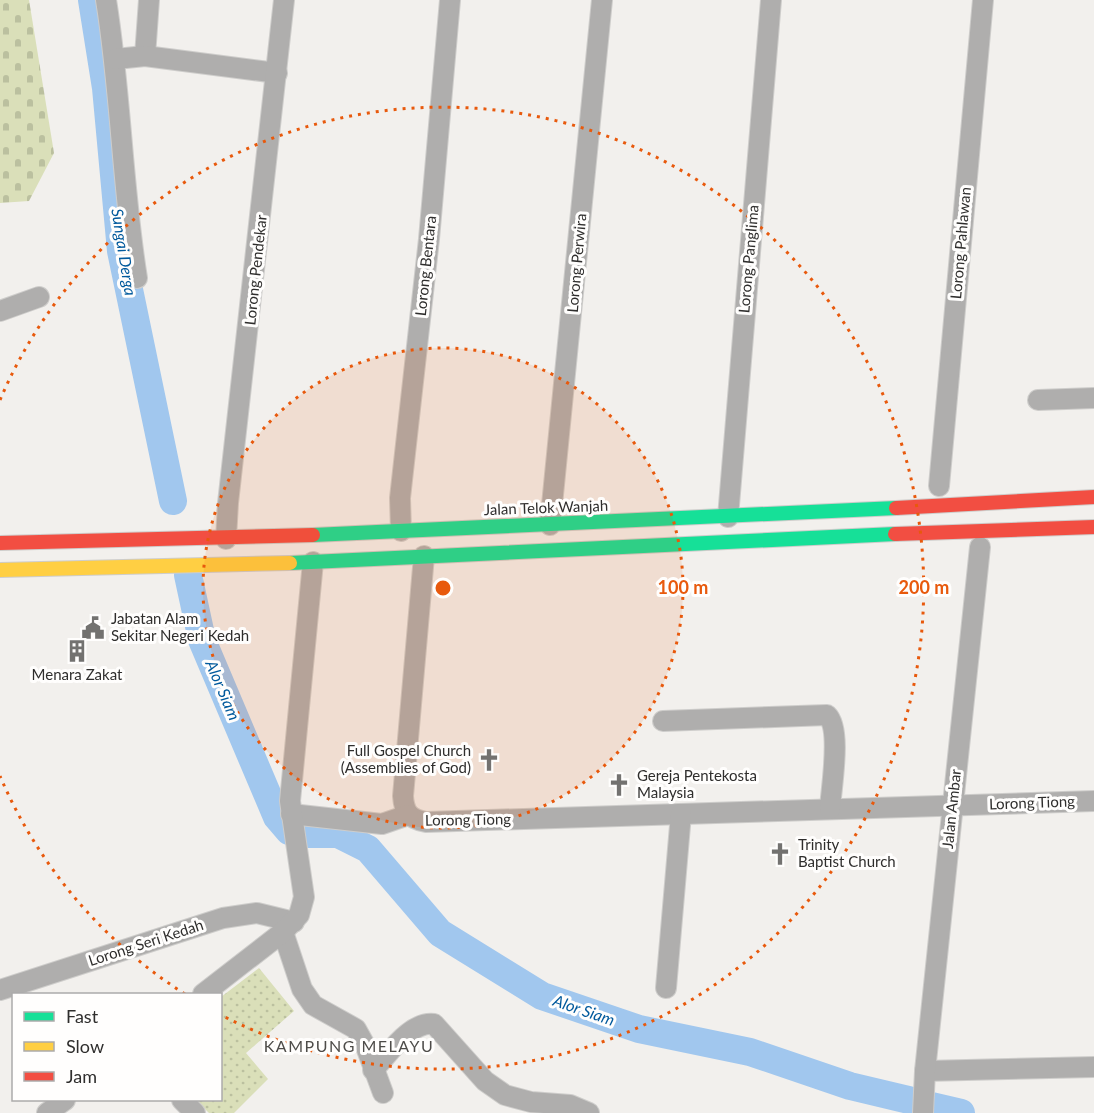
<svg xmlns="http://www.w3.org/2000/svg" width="1094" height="1113" font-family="Lato,sans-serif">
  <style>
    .green { fill: url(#green-dots) }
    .cemetery { fill: url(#cemetery-stones) }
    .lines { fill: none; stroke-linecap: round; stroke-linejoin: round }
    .river { stroke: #a1c7ee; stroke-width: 28 }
    .street-casing { stroke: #cecdcb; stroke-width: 22 }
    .fast-casing { stroke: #cecdcb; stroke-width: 16 }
    .slow-casing { stroke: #cecdcb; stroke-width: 16 }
    .jam-casing { stroke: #cecdcb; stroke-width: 16 }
    .street { stroke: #afaead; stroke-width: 20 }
    .fast { stroke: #16e098; stroke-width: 14 }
    .slow { stroke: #ffcf43; stroke-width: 14 }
    .jam { stroke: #f24e42; stroke-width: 14 }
    .ring { fill: none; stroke: #e8590c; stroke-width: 3; stroke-dasharray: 3 6 }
    .labels { text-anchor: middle; stroke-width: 6; stroke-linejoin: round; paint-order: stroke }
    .street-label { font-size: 15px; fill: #2f2e2d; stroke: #fffefd }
    .poi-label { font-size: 15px; fill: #2f2e2d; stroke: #fffefd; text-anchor: start }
    .water-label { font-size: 16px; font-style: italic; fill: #00599c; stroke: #fffefd }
    .neighbourhood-label { font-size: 16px; letter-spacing: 1.5px; fill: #4e4c49; stroke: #fffefd }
    .centre { fill: #e8590c; stroke: #fffefd; stroke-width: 3 }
    .ring-label { font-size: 18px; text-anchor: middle; font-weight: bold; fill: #e8590c; stroke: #fffefd; stroke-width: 6; stroke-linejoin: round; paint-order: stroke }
  </style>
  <defs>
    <pattern id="green-dots" width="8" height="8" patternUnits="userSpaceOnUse" patternTransform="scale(1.5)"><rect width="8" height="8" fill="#dadfb9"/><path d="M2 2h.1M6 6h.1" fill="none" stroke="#bbc09f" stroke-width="1.8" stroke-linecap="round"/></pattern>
    <pattern id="cemetery-stones" width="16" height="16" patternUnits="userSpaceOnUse" patternTransform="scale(1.5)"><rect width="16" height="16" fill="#dadfb9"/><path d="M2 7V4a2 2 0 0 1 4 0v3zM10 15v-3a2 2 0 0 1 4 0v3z" fill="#bbc09f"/></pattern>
  </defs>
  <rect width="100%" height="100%" fill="#f2f0ed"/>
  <!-- green -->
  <polygon class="green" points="259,968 294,1011 246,1053 268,1079 234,1113 209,1113 196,1100 220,1100 221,997"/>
  <!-- cemetery -->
  <polygon class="cemetery" points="0,0 29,0 54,153 29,201 0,203"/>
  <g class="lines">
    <!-- river -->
    <g class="river">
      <polyline points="92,0 106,88 121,251 173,501"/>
      <polyline points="188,575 202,640 277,817 289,831"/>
      <polyline points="308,834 338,834 368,849 440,933 542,996 639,1029 750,1052 850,1086 909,1100"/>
      <polyline points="931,1106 961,1113"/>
    </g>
    <!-- street casing -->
    <g class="street-casing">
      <g id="street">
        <path d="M106,0c15,92 16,186 31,278"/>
        <polyline points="145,56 149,0"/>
        <polyline points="116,59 145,56 277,73"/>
        <polyline points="0,311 39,297"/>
        <polyline points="1038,400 1094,398"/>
        <polyline points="939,486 983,0"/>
        <polyline points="728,517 771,0"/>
        <polyline points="550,525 602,0"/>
        <polyline points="401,531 400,498 429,239 450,0"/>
        <polyline points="226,539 228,503 284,0"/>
        <path d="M424,556l-21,240c1,16 6,23 23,26l668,-21"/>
        <path d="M663,721l164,-6c15,14 4,73 3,94"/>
        <polyline points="291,814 382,824 408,815"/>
        <polyline points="283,932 302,989 313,1005 356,1029 366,1047 383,1093"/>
        <polyline points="666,988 681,814"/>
        <polyline points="0,990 223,918 257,913 294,922"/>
        <polyline points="203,994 283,932 299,915 304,897 290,801 313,562"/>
        <path d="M373,1070c16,-16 37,-49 61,-46l51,57 20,14 26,7 39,3 19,8"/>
        <polyline points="925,1071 1094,1067"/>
        <polyline points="182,1100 195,1113"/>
        <polyline points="47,1113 65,1100"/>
        <polyline points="923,1113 925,1071 980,547"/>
      </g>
    </g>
    <!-- fast casing -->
    <g class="fast-casing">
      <g id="fast">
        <polyline points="313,535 896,508"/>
        <polyline points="290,563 895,534"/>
      </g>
    </g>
    <!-- slow casing -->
    <g class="slow-casing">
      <polyline id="slow" points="0,570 290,563"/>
    </g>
    <!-- jam casing -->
    <g class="jam-casing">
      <g id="jam">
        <polyline points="896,508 1094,497"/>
        <polyline points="895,534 1094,527"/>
        <polyline points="0,543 313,535"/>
      </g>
    </g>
    <!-- street -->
    <use href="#street" class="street"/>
    <!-- fast -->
    <use href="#fast" class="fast"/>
    <!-- slow -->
    <use href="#slow" class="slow"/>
    <!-- jam -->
    <use href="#jam" class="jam"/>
  </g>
  <!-- distance rings -->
  <circle cx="443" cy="588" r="240" fill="#e8590c" fill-opacity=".12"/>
  <g class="ring">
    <circle cx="443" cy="588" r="240"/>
    <path d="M185 994A481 481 0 0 1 0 776M0 400A481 481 0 1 1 221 1015"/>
  </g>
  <!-- icons -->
  <defs>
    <g id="civic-bare" transform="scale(1.8)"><path d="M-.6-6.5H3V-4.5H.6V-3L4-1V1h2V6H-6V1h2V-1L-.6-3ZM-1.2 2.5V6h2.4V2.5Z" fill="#737270" stroke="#fffefd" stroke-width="2.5" paint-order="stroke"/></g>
    <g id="building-bare" transform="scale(1.8)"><path d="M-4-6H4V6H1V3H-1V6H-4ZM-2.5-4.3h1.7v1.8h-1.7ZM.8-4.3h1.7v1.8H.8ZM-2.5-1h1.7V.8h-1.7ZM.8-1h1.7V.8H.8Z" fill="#737270" stroke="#fffefd" stroke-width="2.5" paint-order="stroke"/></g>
    <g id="church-bare" transform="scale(1.8)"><path d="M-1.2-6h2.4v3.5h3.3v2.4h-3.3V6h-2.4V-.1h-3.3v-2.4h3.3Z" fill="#737270" stroke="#fffefd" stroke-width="2.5" paint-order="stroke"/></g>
  </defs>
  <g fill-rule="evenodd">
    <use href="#civic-bare" x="93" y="628"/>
    <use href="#building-bare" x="77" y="651"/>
    <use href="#church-bare" x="489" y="760"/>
    <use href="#church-bare" x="619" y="785"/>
    <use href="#church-bare" x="780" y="854"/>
  </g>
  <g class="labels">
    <!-- street labels -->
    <g class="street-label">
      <text transform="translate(961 243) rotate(-85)" y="5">Lorong Pahlawan</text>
      <text transform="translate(749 259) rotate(-85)" y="5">Lorong Panglima</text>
      <text transform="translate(577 263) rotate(-85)" y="5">Lorong Perwira</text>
      <text transform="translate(426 266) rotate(-84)" y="5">Lorong Bentara</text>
      <text transform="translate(256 270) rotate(-84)" y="5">Lorong Pendekar</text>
      <text transform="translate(546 508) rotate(-2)" y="5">Jalan Telok Wanjah</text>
      <text transform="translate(1032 803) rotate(-2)" y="5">Lorong Tiong</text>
      <text transform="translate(952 809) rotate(-84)" y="5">Jalan Ambar</text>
      <text transform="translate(468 820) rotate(-1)" y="5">Lorong Tiong</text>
      <text transform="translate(146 943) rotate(-18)" y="5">Lorong Seri Kedah</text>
    </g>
    <!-- poi labels -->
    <g class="poi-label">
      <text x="111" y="624">Jabatan Alam<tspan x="111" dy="17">Sekitar Negeri Kedah</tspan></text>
      <text x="77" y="680" text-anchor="middle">Menara Zakat</text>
      <text x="471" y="756" text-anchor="end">Full Gospel Church<tspan x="471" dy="17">(Assemblies of God)</tspan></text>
      <text x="637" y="781">Gereja Pentekosta<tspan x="637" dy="17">Malaysia</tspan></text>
      <text x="798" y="850">Trinity<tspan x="798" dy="17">Baptist Church</tspan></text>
    </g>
    <!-- water labels -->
    <g class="water-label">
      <text transform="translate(124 252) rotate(81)" y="6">Sungai Derga</text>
      <text transform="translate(223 690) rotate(67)" y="6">Alor Siam</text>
      <text transform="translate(584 1010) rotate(19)" y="6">Alor Siam</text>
    </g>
    <!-- neighbourhood labels -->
    <g class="neighbourhood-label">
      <text x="349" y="1052">KAMPUNG MELAYU</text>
    </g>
  </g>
  <circle cx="443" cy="588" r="9" class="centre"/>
  <g class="ring-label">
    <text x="683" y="594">100 m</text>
    <text x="924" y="594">200 m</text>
  </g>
  <!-- legend -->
  <rect x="12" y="993" width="210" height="108" fill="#fffefd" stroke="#acabaa" stroke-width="1.5"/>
  <rect x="24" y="1012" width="30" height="9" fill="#16e098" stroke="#acabaa" stroke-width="1.5"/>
  <text x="66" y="1023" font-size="18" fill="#2f2e2d">Fast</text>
  <rect x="24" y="1042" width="30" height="9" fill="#ffcf43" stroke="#acabaa" stroke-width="1.5"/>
  <text x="66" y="1053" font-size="18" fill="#2f2e2d">Slow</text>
  <rect x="24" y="1072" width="30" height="9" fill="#f24e42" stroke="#acabaa" stroke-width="1.5"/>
  <text x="66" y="1083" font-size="18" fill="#2f2e2d">Jam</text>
</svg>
